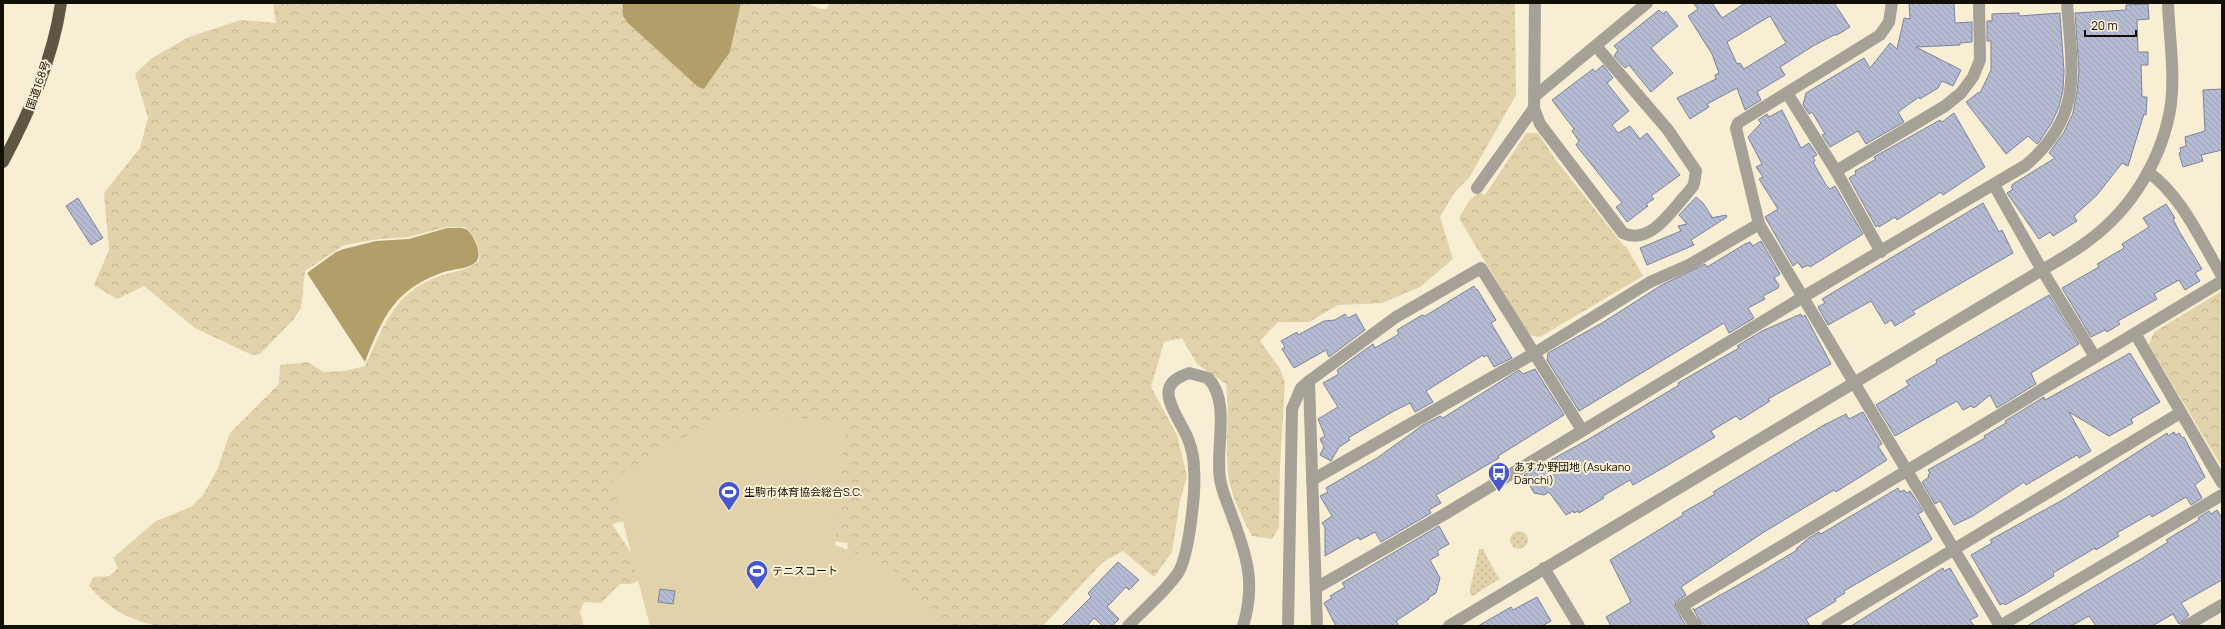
<svg xmlns="http://www.w3.org/2000/svg" width="2225" height="629" font-family="Manrope,'Noto Sans JP',sans-serif">
  <style>
    .grass { fill: url(#grass-dots) }
    .forest { fill: url(#forest-crowns) }
    .pitch { fill: #e2d2a9 }
    .water { fill: #b29e68 }
    .building { fill: url(#building-back-hatch); stroke: #7c8399; fill-rule: evenodd }
    .lines { fill: none; stroke-linecap: round; stroke-linejoin: round }
    .minor { stroke: #a5a196; stroke-width: 12 }
    .tertiary { stroke: #a5a196; stroke-width: 12 }
    .trunk { stroke: #5e5642; stroke-width: 12 }
    .labels { text-anchor: middle; stroke-width: 4; stroke-linejoin: round; paint-order: stroke }
    .street-label { font-size: 11px; fill: #120f07; stroke: #f8eed4 }
    .poi-label { font-size: 11px; fill: #120f07; stroke: #f8eed4; text-anchor: start }
  </style>
  <defs>
    <pattern id="grass-dots" width="8" height="8" patternUnits="userSpaceOnUse"><rect width="8" height="8" fill="#e2d2a9"/><path d="M2 2h.1M6 6h.1" fill="none" stroke="#c1b390" stroke-width="1.8" stroke-linecap="round"/></pattern>
    <pattern id="forest-crowns" width="20" height="18" patternUnits="userSpaceOnUse"><rect width="20" height="18" fill="#e2d2a9"/><path d="M2 6a3 3 0 1 1 6 0M12 15a3 3 0 1 1 6 0" fill="none" stroke="#c1b390"/></pattern>
    <pattern id="building-back-hatch" width="6" height="6" patternUnits="userSpaceOnUse"><rect width="6" height="6" fill="#b4bbd3"/><path d="M-1 5l2 2M0 0l6 6M5-1l2 2" fill="none" stroke="#9aa0b4"/></pattern>
  </defs>
  <rect width="100%" height="100%" fill="#f8eed4"/>
  <!-- grass -->
  <g class="grass">
    <circle cx="1519" cy="540" r="9"/>
    <polygon points="1479,549 1483,549 1499,579 1473,596 1470,595 1470,589"/>
  </g>
  <!-- forest -->
  <g class="forest">
    <path d="M273,3h349l-1,4 8,17 69,63 6,2 26,-37 11,-49h66l14,6h5l4,-6h685l1,92 -47,83 -15,15 -14,24 13,42 -33,28 -38,16 -44,2 -29,17h-31l-18,19 19,26 6,15 -5,84 -1,62 -7,11 -20,-3c-10,-19 -22,-42 -24,-63 -3,-30 2,-60 -2,-89l-29,-20 -15,-26 -18,4 -13,45 26,48 10,41 -7,25 -8,51 -18,25 -31,-26 -20,11 -60,64h-163l-36,-48 4,-35 -201,-27 -35,8 25,38 3,18 -9,4h-11l-19,19 -17,-1 -4,10 4,14h-426c-27,-5 -51,-18 -69,-40l4,-9 17,-1 8,-8 -5,-10 43,-37 35,-14 12,-12 15,-27 12,-35 49,-49 1,-19 28,-3 15,10 22,-1 20,-5c19,-40 28,-72 72,-89 15,-6 31,-6 42,-16 2,-14 -4,-25 -14,-34h-18l-39,10 -29,2 -35,6 -39,26 -4,37 -8,12 -33,34 -8,1 -57,-27 -51,-42 -27,13 -23,-14 15,-35 -5,-57 36,-45 8,-30 -13,-44 17,-16 37,-21 52,-17 35,3z"/>
    <polygon points="1526,133 1538,133 1555,159 1624,246 1626,246 1643,276 1540,337 1529,335 1459,218 1469,201 1479,192 1485,195"/>
    <polygon points="2222,291 2222,467 2149,345 2154,332"/>
  </g>
  <!-- pitch -->
  <polygon class="pitch" points="728,413 846,421 835,545 890,566 941,626 650,626 612,479"/>
  <!-- water -->
  <g class="water">
    <polygon points="622,3 741,3 730,52 704,89 698,87 629,24 623,16"/>
    <path d="M447,228c6,0 14,-1 19,1 8,6 17,25 10,33 -7,7 -23,7 -32,10 -49,17 -61,44 -79,90l-58,-89 29,-21 8,-3 32,-8 33,-2z"/>
  </g>
  <!-- building -->
  <g class="building">
    <path d="M1693,3h19l10,15 23,-15h89l16,24 -13,8h-3l-21,11 -33,21 5,8 -28,17 4,8 -16,10 -8,-22 -30,16 2,3 -19,12 -13,-21 39,-19 -1,-4 4,-2 -7,-19 -24,-38 10,-7zM1770,16l16,27 -42,26 -4,-6 -3,1 -10,-22z"/>
    <polygon points="1909,3 1954,3 1955,23 1972,22 1972,42 1960,43 1960,45 1916,47 1961,70 1953,86 1942,81 1938,88 1920,99 1919,97 1898,112 1904,122 1866,144 1858,131 1830,147 1822,135 1825,134 1812,112 1809,114 1803,105 1806,93 1864,58 1870,68 1890,43 1897,49 1904,18 1910,19"/>
    <polygon points="2148,4 2149,19 2137,20 2138,52 2148,52 2148,65 2141,65 2142,97 2147,97 2146,115 2144,114 2128,166 2122,163 2097,195 2074,216 2077,221 2053,236 2050,232 2039,239 2007,193 2013,189 2011,187 2013,184 2055,158 2049,153 2064,132 2073,113 2077,92 2079,71 2075,13 2126,10 2126,5"/>
    <polygon points="1659,10 1663,14 1666,11 1678,26 1651,48 1673,73 1651,92 1629,65 1625,68 1614,56 1618,50 1614,46"/>
    <polygon points="2019,13 2019,16 2060,13 2064,71 2063,90 2059,107 2051,124 2039,142 2037,144 2028,136 2006,154 1966,102 1979,92 1980,93 1991,70 1991,41 1987,41 1987,21 1992,21 1992,14"/>
    <polygon points="1603,65 1613,78 1607,83 1629,111 1612,125 1618,133 1630,126 1640,139 1647,133 1680,175 1651,196 1654,199 1646,204 1648,206 1627,222 1616,207 1622,203 1576,145 1579,141 1572,131 1574,129 1552,100 1593,69 1595,72"/>
    <polygon points="2222,89 2222,150 2201,155 2203,161 2183,167 2179,153 2181,152 2180,148 2186,146 2185,137 2205,131 2203,90"/>
    <polygon points="1782,110 1801,148 1809,143 1817,155 1813,157 1815,161 1813,162 1826,185 1830,189 1835,186 1863,234 1810,267 1808,265 1802,268 1798,262 1793,266 1765,217 1778,209 1759,179 1763,177 1756,167 1762,164 1748,137 1761,123 1758,120 1767,114 1769,117"/>
    <polygon points="1954,113 1985,167 1943,195 1941,192 1897,220 1895,217 1879,227 1878,225 1876,227 1849,178 1856,174 1855,171 1876,159 1874,157 1940,120 1942,122"/>
    <polygon points="1696,197 1703,203 1712,217 1711,218 1726,215 1727,217 1691,240 1694,245 1647,265 1640,248 1681,231 1678,226 1687,224 1679,215"/>
    <polygon points="78,198 103,238 91,245 66,206"/>
    <polygon points="1983,203 1999,232 2002,230 2013,253 1913,311 1915,314 1895,326 1891,320 1885,324 1871,301 1828,325 1818,307 1825,303 1822,299"/>
    <polygon points="2166,204 2175,218 2173,219 2179,231 2202,269 2195,273 2200,281 2185,290 2179,280 2154,294 2157,299 2118,321 2120,324 2107,332 2105,330 2091,337 2062,288 2099,267 2097,264 2124,248 2122,244 2149,227 2143,218"/>
    <polygon points="1761,241 1780,274 1774,278 1779,285 1778,288 1763,296 1765,299 1748,308 1754,318 1729,333 1724,323 1579,411 1547,360 1548,353 1602,323 1660,286 1705,264 1707,267 1745,244 1750,242 1753,246"/>
    <polygon points="1474,286 1476,290 1477,289 1496,320 1491,323 1512,358 1494,367 1487,355 1484,357 1483,355 1426,391 1433,402 1415,412 1410,403 1392,412 1348,438 1350,440 1339,447 1331,461 1320,455 1324,447 1320,439 1325,436 1318,419 1338,407 1323,383 1339,374 1337,370 1373,344 1375,348 1399,334 1397,330 1422,315 1425,316"/>
    <polygon points="2049,295 2079,344 2031,373 2036,384 1997,408 1990,395 1974,408 1971,406 1963,410 1957,401 1895,436 1876,405 1909,385 1906,381 1937,363 1936,360"/>
    <polygon points="1345,314 1348,318 1356,314 1365,330 1329,357 1326,350 1294,368 1282,349 1285,347 1281,341 1297,332 1298,335 1324,321 1335,320"/>
    <polygon points="1801,314 1802,317 1805,315 1831,364 1768,399 1770,401 1740,420 1736,416 1711,431 1715,437 1663,468 1633,485 1630,480 1603,496 1604,498 1579,513 1578,511 1574,513 1573,511 1566,515 1549,492 1544,495 1534,493 1524,475 1589,439 1679,385 1678,383 1739,348 1737,346 1762,331"/>
    <polygon points="2130,353 2160,402 2131,419 2133,423 2109,436 2069,412 2091,451 2079,458 2077,455 2026,485 2024,482 1973,516 1954,525 1940,501 1935,504 1922,482 1929,477 1928,475 1930,473 1928,470 1985,438 1984,436 2006,423 2005,421 2044,397 2045,400"/>
    <polygon points="1535,369 1564,415 1498,456 1499,458 1436,495 1441,503 1429,510 1431,513 1381,542 1375,532 1360,540 1358,537 1325,556 1325,527 1322,523 1332,516 1320,496 1328,492 1326,488 1377,458 1423,425 1440,416 1443,418 1519,370 1523,374"/>
    <polygon points="1863,412 1882,444 1878,446 1887,460 1836,492 1834,490 1764,532 1681,587 1686,595 1676,602 1675,607 1686,626 1611,626 1606,617 1631,602 1610,560 1683,515 1682,513 1715,494 1713,492 1824,425 1846,414 1849,419"/>
    <polygon points="2174,432 2176,435 2179,433 2182,438 2184,437 2205,477 2195,485 2202,498 2191,505 2186,497 2152,517 2150,514 2117,533 2119,536 2096,550 2095,548 2053,573 2054,576 2023,595 2005,605 2004,603 2000,605 1971,555 1992,543 1990,540 2066,498 2167,433 2168,436"/>
    <polygon points="1898,488 1900,492 1904,490 1907,493 1910,491 1923,511 1918,514 1932,539 1930,541 1844,591 1845,593 1835,599 1836,601 1806,619 1810,626 1702,626 1693,608 1694,610 1754,576 1797,550 1796,549 1809,538 1819,532 1821,534"/>
    <polygon points="2217,510 2222,518 2222,580 2181,603 2189,615 2179,624 2173,614 2152,626 2096,626 2089,616 2071,626 2027,626 2141,559 2168,542 2166,540 2199,520 2198,518 2209,511 2211,514"/>
    <polygon points="1439,526 1449,544 1437,551 1439,555 1430,560 1440,578 1436,593 1428,598 1429,599 1396,621 1399,626 1336,626 1324,603 1332,598 1330,596 1345,587 1342,583"/>
    <polygon points="1118,562 1139,580 1129,590 1126,587 1107,607 1119,619 1112,626 1103,626 1094,618 1087,626 1062,626 1091,597 1088,593"/>
    <polygon points="1943,568 1944,571 1950,568 1978,616 1970,620 1974,626 1851,626"/>
    <polygon points="660,589 675,591 673,604 658,602"/>
    <polygon points="1537,597 1551,621 1542,626 1478,626 1511,607 1513,610"/>
  </g>
  <g class="lines">
    <!-- minor -->
    <g class="minor">
      <path d="M1535,3l-1,105 6,16 83,109c23,11 42,-13 56,-30 4,-5 10,-11 14,-17 2,-4 2,-11 3,-15l-28,-41 -72,-84"/>
      <polyline points="1787,93 1836,171 1881,252"/>
      <polyline points="1535,96 1647,3"/>
      <polyline points="1836,171 1945,106 1961,93 1973,77 1980,60 1979,3"/>
      <path d="M2148,172c34,24 53,69 74,104"/>
      <polyline points="1994,185 2042,270 2095,357"/>
      <polyline points="1477,188 1534,108"/>
      <polyline points="2136,335 2222,483"/>
      <polyline points="1312,480 1533,354 1650,282 1689,265 1759,224"/>
      <path d="M1316,588l129,-74 358,-217 223,-132c58,-50 46,-94 41,-162"/>
      <path d="M1128,626c16,-17 36,-33 50,-53 11,-17 18,-83 16,-104 0,-11 -2,-20 -6,-30 -5,-13 -23,-37 -19,-50 2,-9 12,-13 20,-16l19,5c23,24 7,70 12,101 2,13 8,25 12,37 15,40 24,68 11,110"/>
      <polyline points="1288,626 1292,409 1301,388 1309,381"/>
      <polyline points="1317,626 1309,381 1396,317 1481,268 1582,430"/>
      <polyline points="1695,626 1682,606 2222,281"/>
      <polyline points="1827,626 2180,413"/>
      <polyline points="2000,626 2222,495"/>
      <polyline points="2186,626 2222,605"/>
    </g>
    <!-- tertiary -->
    <g class="tertiary">
      <polyline points="1892,3 1889,22 1880,35 1738,123 1736,128 1759,224 2000,626"/>
      <polyline points="1544,568 1579,626"/>
      <path d="M1449,626l593,-356c15,-9 32,-18 46,-29 44,-32 75,-83 83,-137 4,-33 -2,-69 -3,-101"/>
    </g>
    <!-- trunk -->
    <path class="trunk" d="M3,162c26,-49 50,-103 58,-159"/>
  </g>
  <!-- icons -->
  <defs>
    <g id="bus-pin" transform="scale(1.15)"><path d="M0 17L-7.5 6A9.5 9.5 0 1 1 7.5 6Z" fill="#4857cc" stroke="#f8eed4"/><path d="M-5-6H5V4H4V6H2V4H-2V6H-4V4H-5ZM-3.5-4V0h7V-4ZM-3.5 1.2v1.5H-2V1.2ZM2 1.2v1.5H3.5V1.2Z" fill="#fff"/></g>
    <g id="stadium-pin" transform="scale(1.15)"><path d="M0 17L-7.5 6A9.5 9.5 0 1 1 7.5 6Z" fill="#4857cc" stroke="#f8eed4"/><path d="M0-5a6.5 5 0 1 0 0 10a6.5 5 0 1 0 0-10ZM-3.5-1.8h7v3.6h-7Z" fill="#fff"/></g>
  </defs>
  <g fill-rule="evenodd">
    <use href="#bus-pin" x="1499" y="473"/>
    <use href="#stadium-pin" x="729" y="492"/>
    <use href="#stadium-pin" x="757" y="571"/>
  </g>
  <g class="labels">
    <!-- street labels -->
    <g class="street-label">
      <text transform="translate(38 85) rotate(-71)" y="4">国道168号</text>
    </g>
    <!-- poi labels -->
    <g class="poi-label">
      <text x="1514" y="471">あすか野団地 (Asukano<tspan x="1514" dy="13">Danchi)</tspan></text>
      <text x="744" y="496">生駒市体育協会総合S.C.</text>
      <text x="772" y="575">テニスコート</text>
    </g>
  </g>
  <!-- border -->
  <rect width="2225" height="629" fill="none" stroke="#120f07" stroke-width="8"/>
  <!-- scale -->
  <path d="M2085 30v6h51v-6" fill="none" stroke="#120f07" stroke-width="2"/>
  <text x="2091" y="30" font-size="12" fill="#120f07" stroke="#f8eed4" stroke-width="3" paint-order="stroke">20 m</text>
</svg>
